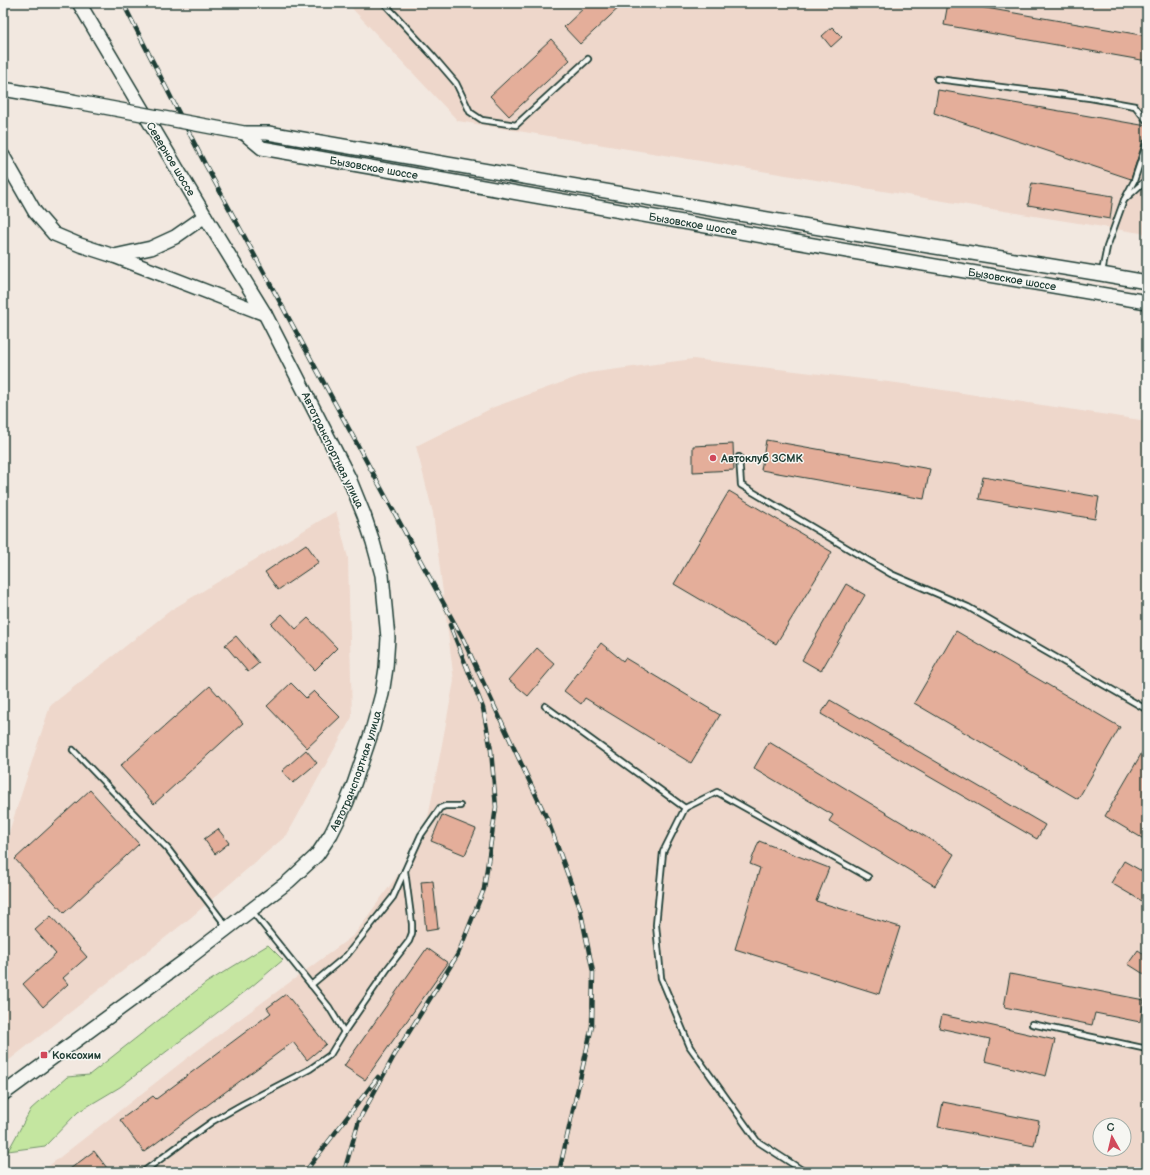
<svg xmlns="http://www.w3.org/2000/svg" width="1150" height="1175" font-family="'Balsamiq Sans',sans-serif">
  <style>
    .built { fill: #eed7cb; fill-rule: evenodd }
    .green { fill: #c4e6a0; stroke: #72926a }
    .building { fill: #e4ae9a; stroke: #1f3d34 }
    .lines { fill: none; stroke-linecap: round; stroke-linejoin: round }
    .service-casing { stroke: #1f3d34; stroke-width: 8 }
    .secondary-casing { stroke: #1f3d34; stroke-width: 16 }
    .service { stroke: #f6f6f2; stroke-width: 4.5 }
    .secondary { stroke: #f6f6f2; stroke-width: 13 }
    .rail-casing { stroke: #1f3d34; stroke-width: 4.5 }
    .rail { stroke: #f6f6f2; stroke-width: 3; stroke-dasharray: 9; stroke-linecap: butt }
    .secondary-bridge-casing { stroke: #1f3d34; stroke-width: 16; stroke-linecap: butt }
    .secondary-bridge { stroke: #f6f6f2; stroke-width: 13 }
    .poi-dot { fill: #d1495b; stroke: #f6f6f2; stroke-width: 1.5 }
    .labels { text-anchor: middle; stroke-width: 3; stroke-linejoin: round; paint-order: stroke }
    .street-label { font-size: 11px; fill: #1f3d34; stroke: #f6f6f2 }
    .poi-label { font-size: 11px; font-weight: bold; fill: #1f3d34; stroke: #f6f6f2; text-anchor: start }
  </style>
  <rect width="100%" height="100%" fill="#f2e8e0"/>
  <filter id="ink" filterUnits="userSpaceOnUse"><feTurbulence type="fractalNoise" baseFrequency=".025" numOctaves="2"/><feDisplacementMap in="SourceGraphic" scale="8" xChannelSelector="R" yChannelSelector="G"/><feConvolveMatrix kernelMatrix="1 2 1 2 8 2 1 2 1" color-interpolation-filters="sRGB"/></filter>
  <g filter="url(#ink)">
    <!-- built -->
    <g class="built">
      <polygon points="347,3 1147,3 1147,234 1004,211 458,121"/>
      <path d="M693,359l204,24 250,38v751h-1106l150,-117 163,-120 70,-96 30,-158 -21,-168 -17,-67 78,-39 94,-34zM1100,1125h24v24h-24z"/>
      <polygon points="336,511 348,558 352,717 287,835 189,919 3,1065 3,859 10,829 50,706 171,610"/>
    </g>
    <!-- green -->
    <polygon class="green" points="268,945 283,960 251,987 120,1087 78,1112 45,1146 8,1151 31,1109 67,1077 89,1075 206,983"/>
    <!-- building -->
    <g class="building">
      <polygon points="589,3 624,3 580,44 564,27"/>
      <polygon points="948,3 957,3 1147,36 1147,61 944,25"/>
      <polygon points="832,27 842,37 831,47 822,36"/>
      <polygon points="551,39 570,60 509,116 490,96"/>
      <polygon points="938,90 1147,126 1147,138 1143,141 1131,179 934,113"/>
      <polygon points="1032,183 1113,196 1110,219 1028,205"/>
      <polygon points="766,440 930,469 924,499 761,470"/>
      <polygon points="733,444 734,470 693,472 693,446"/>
      <polygon points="983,477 1099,497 1095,519 979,499"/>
      <polygon points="729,491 832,552 776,644 674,584"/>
      <polygon points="306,544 319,562 278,590 265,572"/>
      <polygon points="846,584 865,595 821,671 802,660"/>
      <polygon points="282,614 296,629 308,618 337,648 315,670 271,624"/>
      <polygon points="956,631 1120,727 1078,799 914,703"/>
      <polygon points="236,636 259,663 248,672 225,645"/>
      <polygon points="601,643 623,661 625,658 720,715 691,763 585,698 581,704 564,691"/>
      <polygon points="537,648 555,664 528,696 509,680"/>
      <polygon points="291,683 306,698 314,691 340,717 307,748 267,706"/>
      <polygon points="210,686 243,723 154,804 120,766"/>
      <polygon points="830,700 1045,825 1037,839 821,714"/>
      <polygon points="769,742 954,854 935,886 829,821 833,815 754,768"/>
      <polygon points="1147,744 1147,841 1105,816"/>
      <polygon points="306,750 317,763 293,783 282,771"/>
      <polygon points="90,790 139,844 64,913 15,859"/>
      <polygon points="442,815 476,829 465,855 431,841"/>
      <polygon points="218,829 229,843 215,854 204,839"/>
      <polygon points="759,841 829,868 816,901 900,927 879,994 735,949 760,868 750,864"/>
      <polygon points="1124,861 1147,874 1147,904 1111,883"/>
      <polygon points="433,881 438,929 426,931 421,882"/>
      <polygon points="51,916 87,957 63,978 68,984 43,1007 23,984 56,954 35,930"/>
      <polygon points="427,948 448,963 365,1080 344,1066"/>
      <polygon points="1138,950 1147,956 1147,976 1128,964"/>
      <polygon points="1010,974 1144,1000 1140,1022 1095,1013 1092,1025 1004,1007"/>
      <polygon points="286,994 326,1044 307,1060 293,1042 144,1152 120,1120 153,1096 156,1099 271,1013 267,1008"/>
      <polygon points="942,1015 993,1026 1055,1040 1046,1076 985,1061 990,1039 939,1028"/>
      <polygon points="943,1102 1039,1121 1034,1146 938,1127"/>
      <polygon points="94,1151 110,1172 66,1172"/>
    </g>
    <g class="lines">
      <!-- service casing -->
      <g class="service-casing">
        <g id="service">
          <polyline points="384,3 432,55 456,83 470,112 482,120 516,125 588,59"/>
          <polyline points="937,79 1090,98 1135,106 1147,121"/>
          <polyline points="1147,142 1134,181 1124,200 1147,179"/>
          <polyline points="1102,272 1107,247 1124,200"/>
          <polyline points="739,457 741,485 891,574 968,607 1144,708 1147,708"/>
          <polyline points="545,706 685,808"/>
          <polyline points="73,750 168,849 227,927"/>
          <polyline points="252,911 329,1007 344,1032"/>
          <polyline points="311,985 347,955 393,897 421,835 440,808 445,806 460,806"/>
          <polyline points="1032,1024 1147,1049"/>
          <polyline points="143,1172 189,1138 213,1121 243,1104 310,1069 330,1055 344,1032 388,968 409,941 412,933 412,924 405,871"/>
          <polyline points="805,1172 757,1141 690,1047 661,978 656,925 663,852 685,808 717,792 868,877"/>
        </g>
      </g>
      <!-- secondary casing -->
      <g class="secondary-casing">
        <g id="secondary">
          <polyline points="3,89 72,101"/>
          <path id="s1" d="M244,133l18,15 591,104 294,50"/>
          <polyline points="244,133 268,133 855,234 1101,274 1147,282"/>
          <polyline points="3,156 35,212 54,234 80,245 114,256 265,314"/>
          <polyline points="114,256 151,248 175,237 205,216"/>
          <path id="s2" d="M3,1094l183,-134 103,-79 28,-26 14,-21 15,-30 8,-20 18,-53 10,-37 4,-26 2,-30 -6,-63 -9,-33 -9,-27 -15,-37 -84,-164 -60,-98 -126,-213"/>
        </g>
      </g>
      <!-- service -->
      <use href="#service" class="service"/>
      <!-- secondary -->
      <use href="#secondary" class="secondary"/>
      <!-- rail casing -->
      <g class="rail-casing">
        <g id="rail">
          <polyline points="123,3 205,164 463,639 548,821 580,908 593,972 592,1026 559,1172"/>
          <polyline points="305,1172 378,1077"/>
          <polyline points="344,1172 359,1120 394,1056 458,954 484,889 496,807 491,750 483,708 450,625"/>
        </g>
      </g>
      <!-- rail -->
      <use href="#rail" class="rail"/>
      <!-- secondary-bridge casing -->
      <g class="secondary-bridge-casing">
        <polyline id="secondary-bridge" points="72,101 244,133"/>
      </g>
      <!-- secondary-bridge -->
      <use href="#secondary-bridge" class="secondary-bridge"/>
    </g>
  </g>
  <!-- markers -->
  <g class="poi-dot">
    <circle cx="713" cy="458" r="4"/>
    <rect x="40" y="1051" width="8" height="8" rx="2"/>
  </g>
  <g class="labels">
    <!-- street labels -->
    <g class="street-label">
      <text transform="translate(171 159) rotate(59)" y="4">Северное шоссе</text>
      <text dy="4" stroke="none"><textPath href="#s1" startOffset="137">Бызовское шоссе</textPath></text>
      <text dy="4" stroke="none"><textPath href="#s1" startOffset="461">Бызовское шоссе</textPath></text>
      <text dy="4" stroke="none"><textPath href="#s1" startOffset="785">Бызовское шоссе</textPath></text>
      <text transform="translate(333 450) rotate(64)" y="4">Автотранспортная улица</text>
      <text dy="4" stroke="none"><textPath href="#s2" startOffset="488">Автотранспортная улица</textPath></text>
    </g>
    <!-- poi labels -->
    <g class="poi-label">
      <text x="721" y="462">Автоклуб ЗСМК</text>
      <text x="52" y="1059">Коксохим</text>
    </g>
  </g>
  <!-- margin -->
  <rect width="1150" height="1175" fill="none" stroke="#f6f6f2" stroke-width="16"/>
  <rect x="8" y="8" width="1134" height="1159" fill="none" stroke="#1f3d34" stroke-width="1.5" filter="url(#ink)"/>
  <!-- north arrow -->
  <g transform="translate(1112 1137) rotate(352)"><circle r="19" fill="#f6f6f2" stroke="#a0aca6"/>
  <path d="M0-3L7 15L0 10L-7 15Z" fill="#d1495b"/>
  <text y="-6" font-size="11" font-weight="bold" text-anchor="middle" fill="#1f3d34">С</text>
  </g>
</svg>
